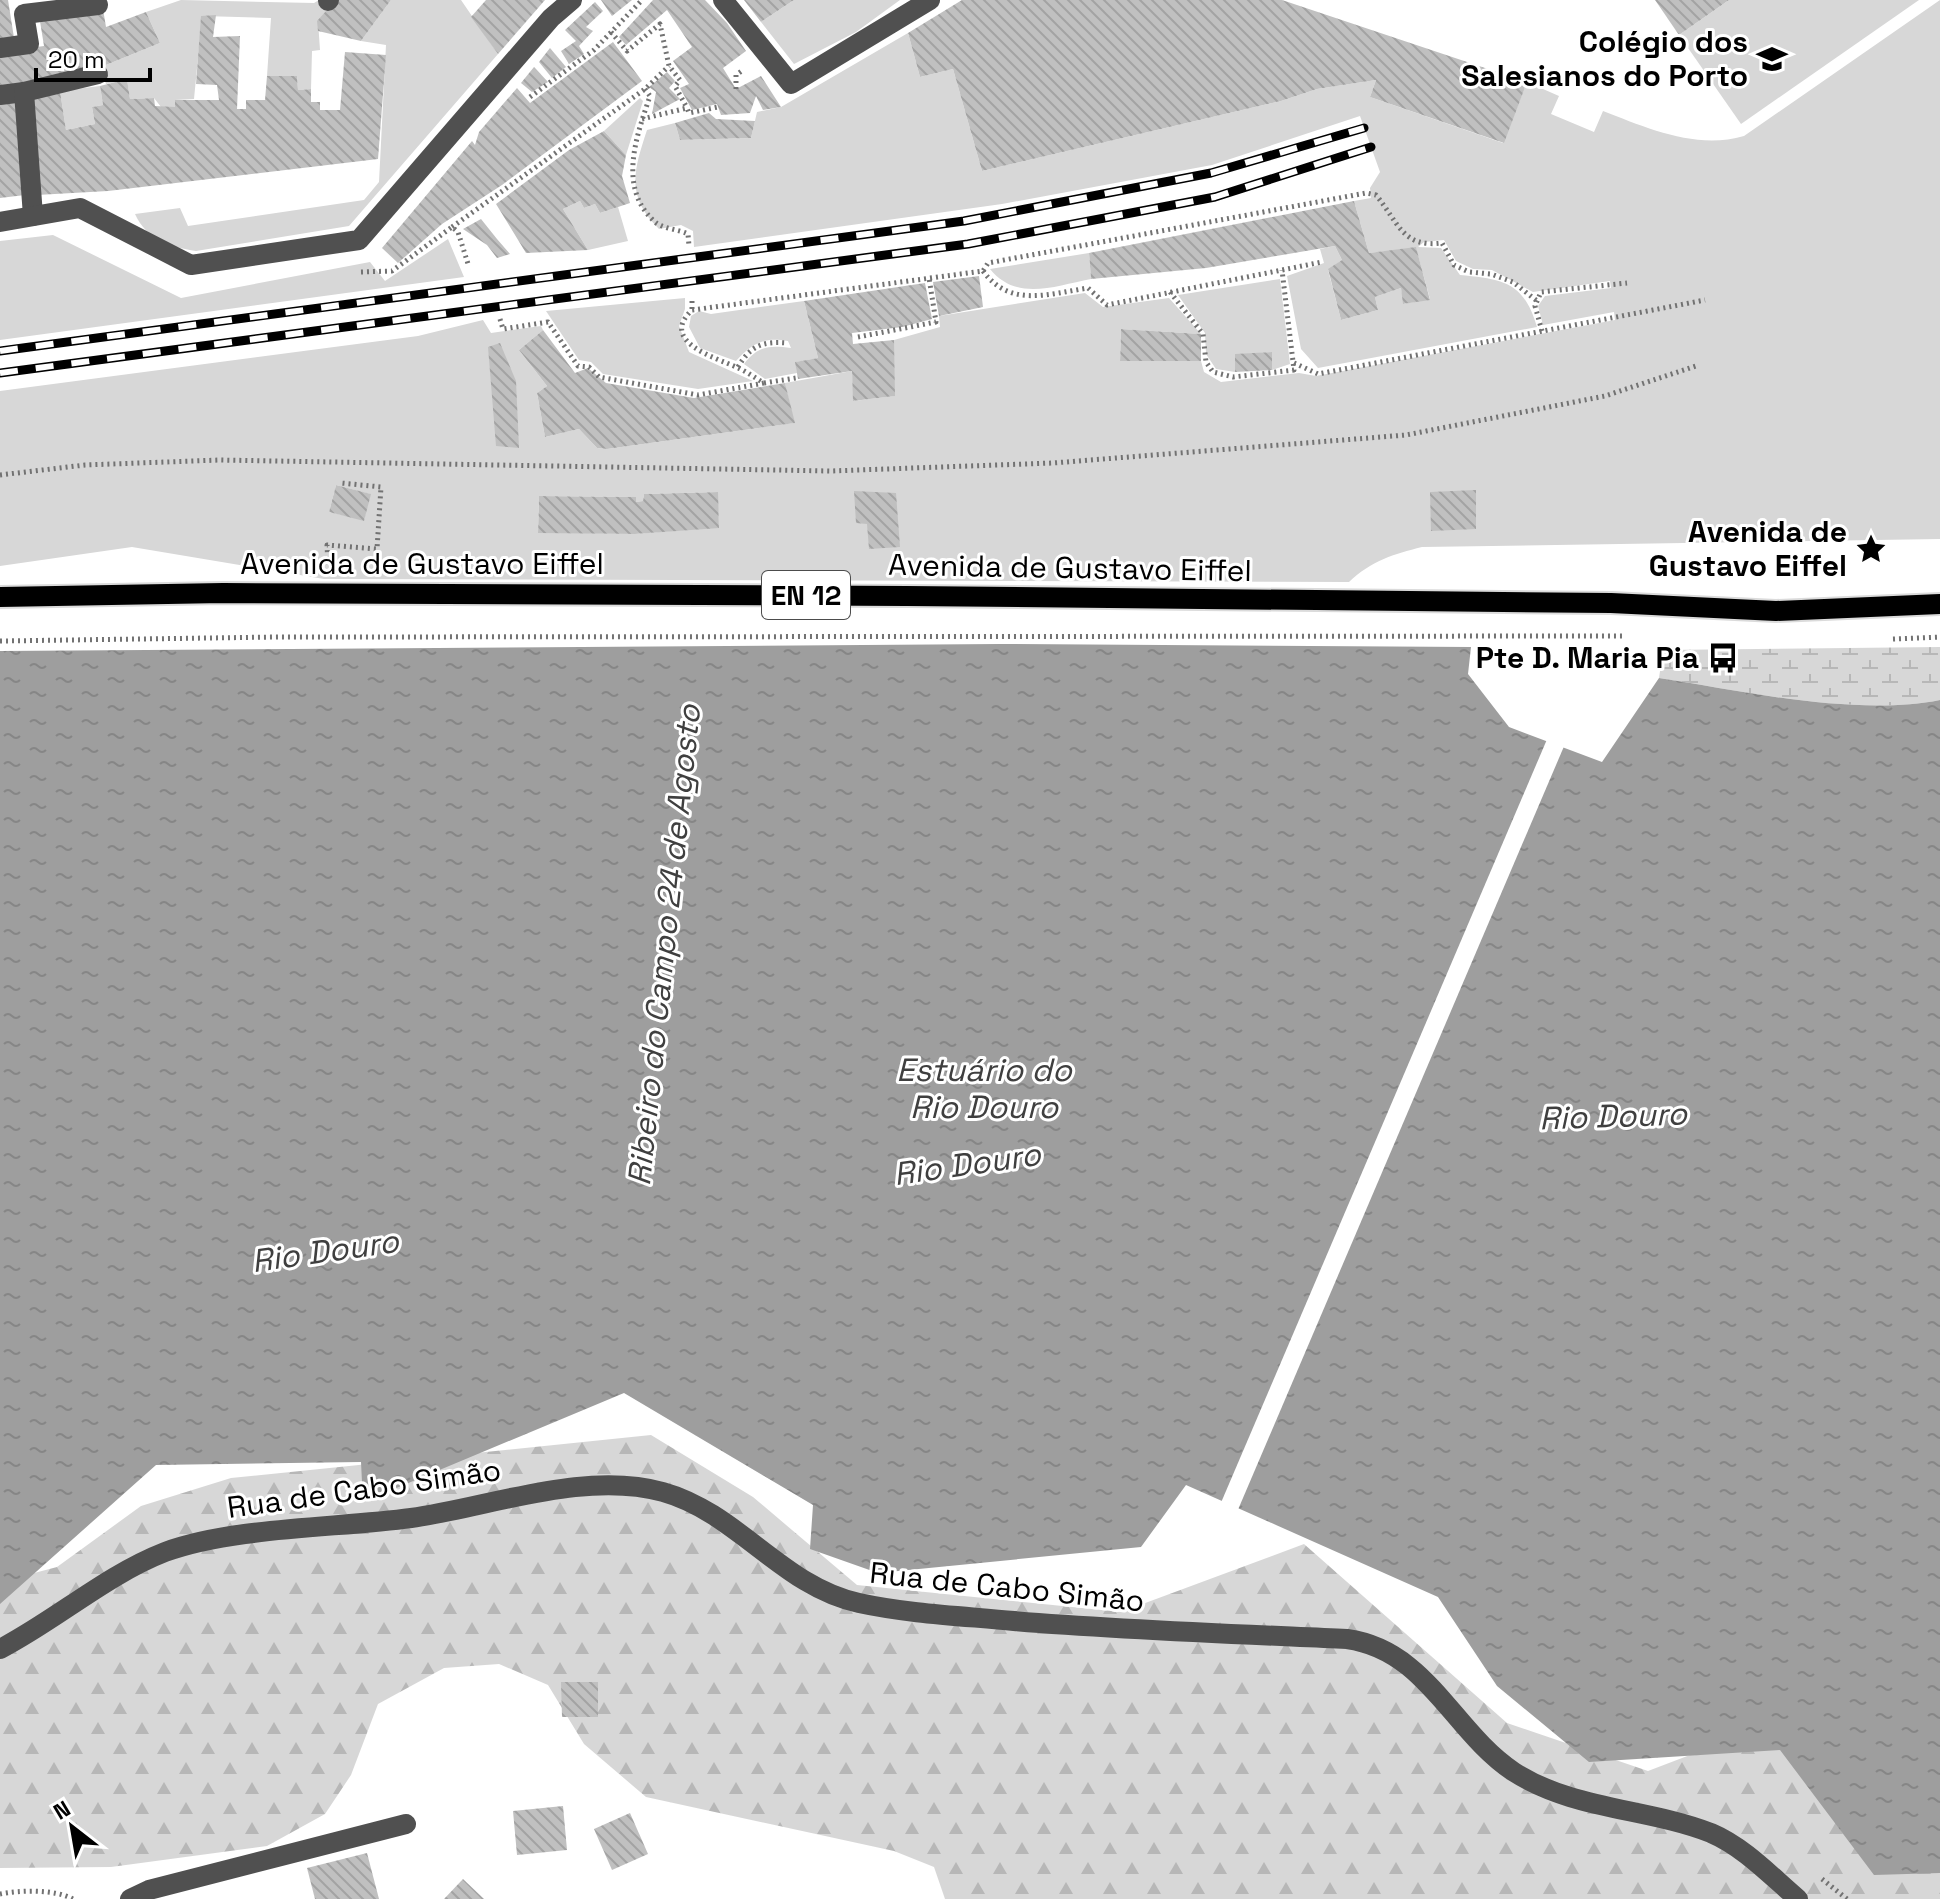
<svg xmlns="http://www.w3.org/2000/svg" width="1940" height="1899" font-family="'Space Grotesk',sans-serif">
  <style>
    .green { fill: #d7d7d7; fill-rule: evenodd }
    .forest { fill: url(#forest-firs) }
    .wetland { fill: url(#wetland-marsh) }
    .water { fill: url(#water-ripples) }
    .pier { fill: #fff }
    .building { fill: url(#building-back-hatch) }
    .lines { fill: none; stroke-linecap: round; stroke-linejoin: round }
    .major-casing { stroke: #dbdbdb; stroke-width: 24 }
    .path { stroke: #727272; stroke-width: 5; stroke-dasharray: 2 4; stroke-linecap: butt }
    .minor { stroke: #505050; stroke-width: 20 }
    .major { stroke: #000; stroke-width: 20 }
    .rail-casing { stroke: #000; stroke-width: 9 }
    .rail { stroke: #fff; stroke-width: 6; stroke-dasharray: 18; stroke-linecap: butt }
    .labels { text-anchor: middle; stroke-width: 6; stroke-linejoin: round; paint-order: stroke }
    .shield { fill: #fff; stroke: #4c4c4c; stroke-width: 2 }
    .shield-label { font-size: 28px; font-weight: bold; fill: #000 }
    .poi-label { font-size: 30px; font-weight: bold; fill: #000; stroke: #fff; text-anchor: end }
    .street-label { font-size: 30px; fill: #000; stroke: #fff }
    .water-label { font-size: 32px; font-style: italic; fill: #3f3f3f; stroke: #fff }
  </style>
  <defs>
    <pattern id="forest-firs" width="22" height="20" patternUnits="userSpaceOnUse" patternTransform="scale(2)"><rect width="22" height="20" fill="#d7d7d7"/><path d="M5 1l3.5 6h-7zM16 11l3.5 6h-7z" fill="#b7b7b7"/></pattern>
    <pattern id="wetland-marsh" width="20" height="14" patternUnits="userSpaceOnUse" patternTransform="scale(2)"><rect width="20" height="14" fill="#d7d7d7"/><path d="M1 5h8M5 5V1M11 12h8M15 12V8" fill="none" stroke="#b7b7b7"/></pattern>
    <pattern id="water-ripples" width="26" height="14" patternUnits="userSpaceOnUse" patternTransform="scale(2)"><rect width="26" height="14" fill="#9e9e9e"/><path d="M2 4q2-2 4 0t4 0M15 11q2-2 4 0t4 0" fill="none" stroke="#868686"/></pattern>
    <pattern id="building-back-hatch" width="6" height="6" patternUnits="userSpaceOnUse" patternTransform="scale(2)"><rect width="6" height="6" fill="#c0c0c0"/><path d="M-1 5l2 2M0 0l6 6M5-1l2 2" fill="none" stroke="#a3a3a3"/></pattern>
  </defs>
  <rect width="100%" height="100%" fill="#fff"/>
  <!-- green -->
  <g class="green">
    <polygon points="181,0 314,3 319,0 332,5 318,21 320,50 312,51 311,89 298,90 297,76 267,76 271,18 202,16 194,99 175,100 175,107 161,107 154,98 130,99 127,80 106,84 101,67 160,43 146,12"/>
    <path d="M391,0h70l37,54 -149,172 -153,25c-26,-4 -49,-11 -61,-37l45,-6 8,18 176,-26 15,-18 7,-137 -25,-4z"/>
    <polygon points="794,0 900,0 856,32 794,64 761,22"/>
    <polygon points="1729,0 1919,0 1741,124 1679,35"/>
    <path d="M1940,0v539l-518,8c-28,7 -51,14 -73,35l-1025,-3 -192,-32 -132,19v-175l418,-55 65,-16 8,13 50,-7 2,4 -24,20 28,36 -10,7 8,44 34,-8 18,19 10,1 187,-26 -9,-40 67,-12 2,30 40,-5v-56l46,-13 -1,-11 146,-23 18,14 66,-9 32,36 -80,-5 -1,31 81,1 3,11 17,10 78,-9 17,3 299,-56 -1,-8 -71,13 -5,-19 7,-10 66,-8 -1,-7 -77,11 -41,-22 -19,-1 -17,-8 -12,-21 -20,2 -6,5 23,1 19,27c43,4 64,7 77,52l-219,41 -17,-19 -14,-73 37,-13 -4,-14 15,-3 7,14 -14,10 13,50 37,-10 -3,-13 26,-9 3,16 26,-5 -14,-51 -47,5 -15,-52 17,-3 -1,-10 10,-16 -20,-56 -148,49 -210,39 -308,43 -1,-16 -12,-6 -22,4c-34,-33 -25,-59 -12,-99l28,-7 5,17 71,-2 6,-26 24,-5 127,-74 12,44 33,-8 29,102 299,-70 36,-12 59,-9 -6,17 133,46 24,-61 32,14 -8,18 43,18 9,-21c44,17 93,39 141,25zM336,485l34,9 -6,26 -35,-8zM717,492l2,35 -84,7 -97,-2 1,-36 96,1 1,5 7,-1 1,-7z"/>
    <polygon points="100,86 103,105 92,107 95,124 66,130 60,91"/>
    <polygon points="640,98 643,101 626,155 604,131"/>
    <polygon points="580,201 584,208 595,204 600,213 618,207 628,241 588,250 563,209"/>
    <polygon points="53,235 181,298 370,262 385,281 448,239 464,277 0,340 0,241"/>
    <path d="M1089,253l2,26c-37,7 -74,23 -101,-10z"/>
    <polygon points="1280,279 1290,364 1272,370 1272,352 1235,355 1235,372 1216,369 1206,354 1205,333 1178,295"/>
    <polygon points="685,298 685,309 679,326 689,352 753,381 698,389 603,374 591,362 579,360 546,311"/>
    <path d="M804,301l14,57 -22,4 1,11 -32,6 -21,-15c14,-18 25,-19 47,-16l-3,-7c-25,-4 -35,2 -52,20l-36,-13 -11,-21 2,-11 8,-5 12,3z"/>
  </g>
  <!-- forest -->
  <polygon class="forest" points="651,1435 753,1497 857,1585 1121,1612 1304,1544 1507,1723 1648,1771 1724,1742 1777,1710 1940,1854 1940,1899 945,1899 934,1867 894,1851 646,1797 584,1744 548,1685 499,1664 444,1668 378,1704 351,1775 325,1814 267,1846 111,1867 0,1868 0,1582 57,1567 141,1506 231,1478"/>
  <!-- wetland -->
  <path class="wetland" d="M1940,647v53c-83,17 -197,-9 -281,-22l4,-28z"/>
  <!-- water -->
  <path class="water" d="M999,644l472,3 -3,27 41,53 93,35 57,-84c84,13 198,39 281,22v1173l-66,2 -94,-125 -191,12 -92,-76 -59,-89 -252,-112 -45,62 -263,26 -68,-24 3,-44 -189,-112 -261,109 -2,-40 -205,3 -156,139v-953z"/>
  <!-- pier -->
  <polygon class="pier" points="1548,737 1565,744 1237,1512 1220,1505"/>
  <!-- building -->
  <g class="building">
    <polygon points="0,0 8,0 15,44 0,46"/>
    <polygon points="336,0 391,0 361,41 318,31 317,21"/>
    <polygon points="486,0 545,0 498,54 471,17"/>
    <polygon points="601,0 632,0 612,16"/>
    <polygon points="653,0 705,0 727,23 746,51 723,68 736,89 761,76 781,107 763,110 756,96 750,113 721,115 717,104 692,110 680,88 689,84 673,61 692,47 667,10 626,45 619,37"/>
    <polygon points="744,0 794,0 761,22"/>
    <polygon points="962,0 1282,0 1527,82 1504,143 1370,97 1376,80 1317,89 1281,101 982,171 953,69 920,77 908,33"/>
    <polygon points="1655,0 1729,0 1679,35"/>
    <polygon points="595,2 603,11 586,27 593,31 579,46 584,54 569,64 561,51 576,41 565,30"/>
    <polygon points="103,9 106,27 146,12 160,43 101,67 98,57 90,59 94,70 0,89 0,52 44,46 39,15"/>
    <polygon points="216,15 213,37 240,36 237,109 246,109 246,100 265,100 267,76 297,76 298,90 311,89 311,102 320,102 320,110 340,110 345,52 386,55 378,159 108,191 37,195 29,97 60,91 66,130 95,124 92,107 103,105 100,86 127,79 130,99 154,98 155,106 175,107 175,100 219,100 217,85 196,84 201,16"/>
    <polygon points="613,42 642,81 502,185 442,224 398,263 382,248 472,141 475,145 479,132 517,88 530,103"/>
    <polygon points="550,48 566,67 552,78 539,62"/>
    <polygon points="534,67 548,82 532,92 521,83"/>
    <polygon points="667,72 675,81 669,88 680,99 652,114 656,92 649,87"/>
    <polygon points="20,97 25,195 0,198 0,100"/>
    <polygon points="709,113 716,119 755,121 751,138 680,140 675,123"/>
    <polygon points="604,131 626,155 622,176 630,203 600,213 595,204 584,208 580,201 563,209 588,250 526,253 496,204 569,150"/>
    <polygon points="1354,201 1369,253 1416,247 1430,300 1403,304 1401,288 1375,297 1378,310 1341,320 1328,269 1342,260 1335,246 1206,268 1091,279 1089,253"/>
    <polygon points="481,219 497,239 510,254 497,258 487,245 463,229"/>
    <polygon points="979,276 983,307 939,316 933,282"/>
    <polygon points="925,283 932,319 902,327 852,333 853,344 894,340 895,396 853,401 852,371 798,379 795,362 818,358 804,301"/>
    <polygon points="1121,329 1201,334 1201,361 1120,361"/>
    <polygon points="543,330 575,373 588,368 606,383 694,398 785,383 795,423 607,449 597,448 579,429 545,437 537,393 547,386 519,350"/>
    <polygon points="500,343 516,381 519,448 496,446 488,347"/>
    <polygon points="1272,352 1272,370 1235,372 1235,354"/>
    <polygon points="336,485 371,494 364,521 329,512"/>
    <polygon points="1476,490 1476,529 1431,531 1430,492"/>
    <polygon points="854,491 896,493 900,547 869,549 867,524 856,523"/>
    <polygon points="718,492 719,528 635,534 538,533 539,496 636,497 636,502 643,501 644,494"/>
    <polygon points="561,1682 598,1682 598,1717 562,1717"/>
    <polygon points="563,1806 567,1850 517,1855 513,1811"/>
    <polygon points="630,1813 648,1854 612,1870 594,1829"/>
    <polygon points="367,1853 379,1899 315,1899 307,1868"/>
    <polygon points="463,1879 484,1899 444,1899"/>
  </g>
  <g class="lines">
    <!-- major casing -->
    <g class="major-casing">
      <polyline id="major" points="0,597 223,593 907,596 1611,603 1776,611 1940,604"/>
    </g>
    <!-- path -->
    <g class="path">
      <polyline points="611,32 627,51 660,24 669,66 680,80 675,86 687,108"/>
      <path d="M645,89l5,7c-13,39 -33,91 4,125 8,8 24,8 34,13l1,12"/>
      <polyline points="736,89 736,75 743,70"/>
      <polyline points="530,97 594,50 642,0"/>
      <polyline points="642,119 687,108 689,113 718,107"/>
      <polyline points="452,227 645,89 669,66"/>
      <path d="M983,271c27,37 65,23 105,17l19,17 215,-43"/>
      <polyline points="361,272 392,271 452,227 458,232 469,267"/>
      <polyline points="1170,292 1203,334 1206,362 1213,372 1233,377 1294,370 1282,270"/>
      <polyline points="692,301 692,310"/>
      <path d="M500,319l3,10 45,-7 30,44 11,1 10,10 99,18 66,-12c-9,-5 -18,-12 -28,-16 -19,-9 -78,-25 -44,-57l291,-39 5,-8 378,-70 10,2c23,28 26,53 66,48l12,22 15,7 22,2 22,8 24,19"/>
      <polyline points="1542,331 1535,306 1541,292 1627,283"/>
      <polyline points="858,337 936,322 929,278"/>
      <polyline points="1294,363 1318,374 1705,300"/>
      <path d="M738,367c13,-22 25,-26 50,-24"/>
      <polyline points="764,383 796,378"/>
      <polyline points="0,475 85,465 220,460 830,471 1053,463 1406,435 1605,396 1699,365"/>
      <polyline points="328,564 327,545 377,549 381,487 341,483"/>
      <polyline points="1893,639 1940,637"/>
      <polyline points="0,641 278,637 1623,636"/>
      <polyline points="1822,1879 1847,1899"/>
      <path d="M0,1894c21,-4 54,-5 73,5"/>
    </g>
    <!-- minor -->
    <g class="minor">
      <polyline points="723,0 791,84 930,0"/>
      <polyline points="328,1 329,0"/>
      <polyline points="0,48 29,44 24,14 98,5"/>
      <polyline points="0,95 24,92"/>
      <polyline points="33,216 24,92 98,74"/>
      <polyline points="0,222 80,208 191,265 359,240 551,18 572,0"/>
      <path d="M0,1649c56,-29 106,-74 165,-97 68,-25 172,-24 246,-34 79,-11 174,-48 252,-26 75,21 120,95 196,111 51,11 103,13 155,18 111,9 222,13 333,18 80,11 106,93 167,133 59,38 133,36 197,61 33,14 60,43 87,66"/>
      <polyline points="130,1899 149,1890 406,1824"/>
    </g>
    <!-- major -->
    <use href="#major" class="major"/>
    <!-- rail casing -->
    <g class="rail-casing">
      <g id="rail">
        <polyline points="0,351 964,221 1211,173 1364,128"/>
        <polyline points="0,373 968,244 1215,197 1371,147"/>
      </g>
    </g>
    <!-- rail -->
    <use href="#rail" class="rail"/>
  </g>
  <!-- icons -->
  <defs>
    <g id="school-bare" transform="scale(2.4)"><path d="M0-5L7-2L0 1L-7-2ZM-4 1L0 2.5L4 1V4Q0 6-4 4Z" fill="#000" stroke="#fff" stroke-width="2.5" paint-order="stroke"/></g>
    <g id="sight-bare" transform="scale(2.4)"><path d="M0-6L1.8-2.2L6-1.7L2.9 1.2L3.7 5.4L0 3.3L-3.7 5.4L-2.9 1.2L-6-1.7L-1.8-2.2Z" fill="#000" stroke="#fff" stroke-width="2.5" paint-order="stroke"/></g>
    <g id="bus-bare" transform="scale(2.4)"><path d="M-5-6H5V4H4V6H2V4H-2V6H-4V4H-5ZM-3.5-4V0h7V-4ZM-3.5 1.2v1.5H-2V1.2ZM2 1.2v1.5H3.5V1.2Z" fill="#000" stroke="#fff" stroke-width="2.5" paint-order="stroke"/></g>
  </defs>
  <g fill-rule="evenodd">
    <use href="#school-bare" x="1772" y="59"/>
    <use href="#sight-bare" x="1871" y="549"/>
    <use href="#bus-bare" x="1723" y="658"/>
  </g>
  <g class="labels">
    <!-- shield labels -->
    <rect class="shield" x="762" y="571" width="88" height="48" rx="6"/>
    <g class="shield-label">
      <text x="806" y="605">EN 12</text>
    </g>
    <!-- poi labels -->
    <g class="poi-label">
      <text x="1748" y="52">Colégio dos<tspan x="1748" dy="34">Salesianos do Porto</tspan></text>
      <text x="1847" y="542">Avenida de<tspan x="1847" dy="34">Gustavo Eiffel</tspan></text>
      <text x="1699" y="668">Pte D. Maria Pia</text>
    </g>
    <!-- street labels -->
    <g class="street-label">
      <text x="422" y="574">Avenida de Gustavo Eiffel</text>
      <text transform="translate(1070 568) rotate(1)" y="10">Avenida de Gustavo Eiffel</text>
      <text transform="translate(364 1489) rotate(-8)" y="10">Rua de Cabo Simão</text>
      <text transform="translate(1007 1587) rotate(6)" y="10">Rua de Cabo Simão</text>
    </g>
    <!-- water labels -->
    <g class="water-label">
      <text transform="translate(664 945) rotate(-84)" y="11">Ribeiro do Campo 24 de Agosto</text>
      <text x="984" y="1081">Estuário do<tspan x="984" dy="37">Rio Douro</tspan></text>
      <text transform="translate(1613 1116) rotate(-2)" y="11">Rio Douro</text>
      <text transform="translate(967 1164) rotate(-8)" y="11">Rio Douro</text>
      <text transform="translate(325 1251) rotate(-8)" y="11">Rio Douro</text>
    </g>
  </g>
  <!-- north arrow -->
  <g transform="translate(72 1827) rotate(329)" stroke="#ffffff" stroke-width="6" paint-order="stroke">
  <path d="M0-6L14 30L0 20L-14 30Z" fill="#000000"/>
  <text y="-12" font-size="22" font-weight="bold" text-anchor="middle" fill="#000000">N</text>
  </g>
  <!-- scale -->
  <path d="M36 68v12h114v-12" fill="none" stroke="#000000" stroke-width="4"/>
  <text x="48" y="68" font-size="24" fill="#000000" stroke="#ffffff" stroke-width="6" paint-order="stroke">20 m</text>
</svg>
